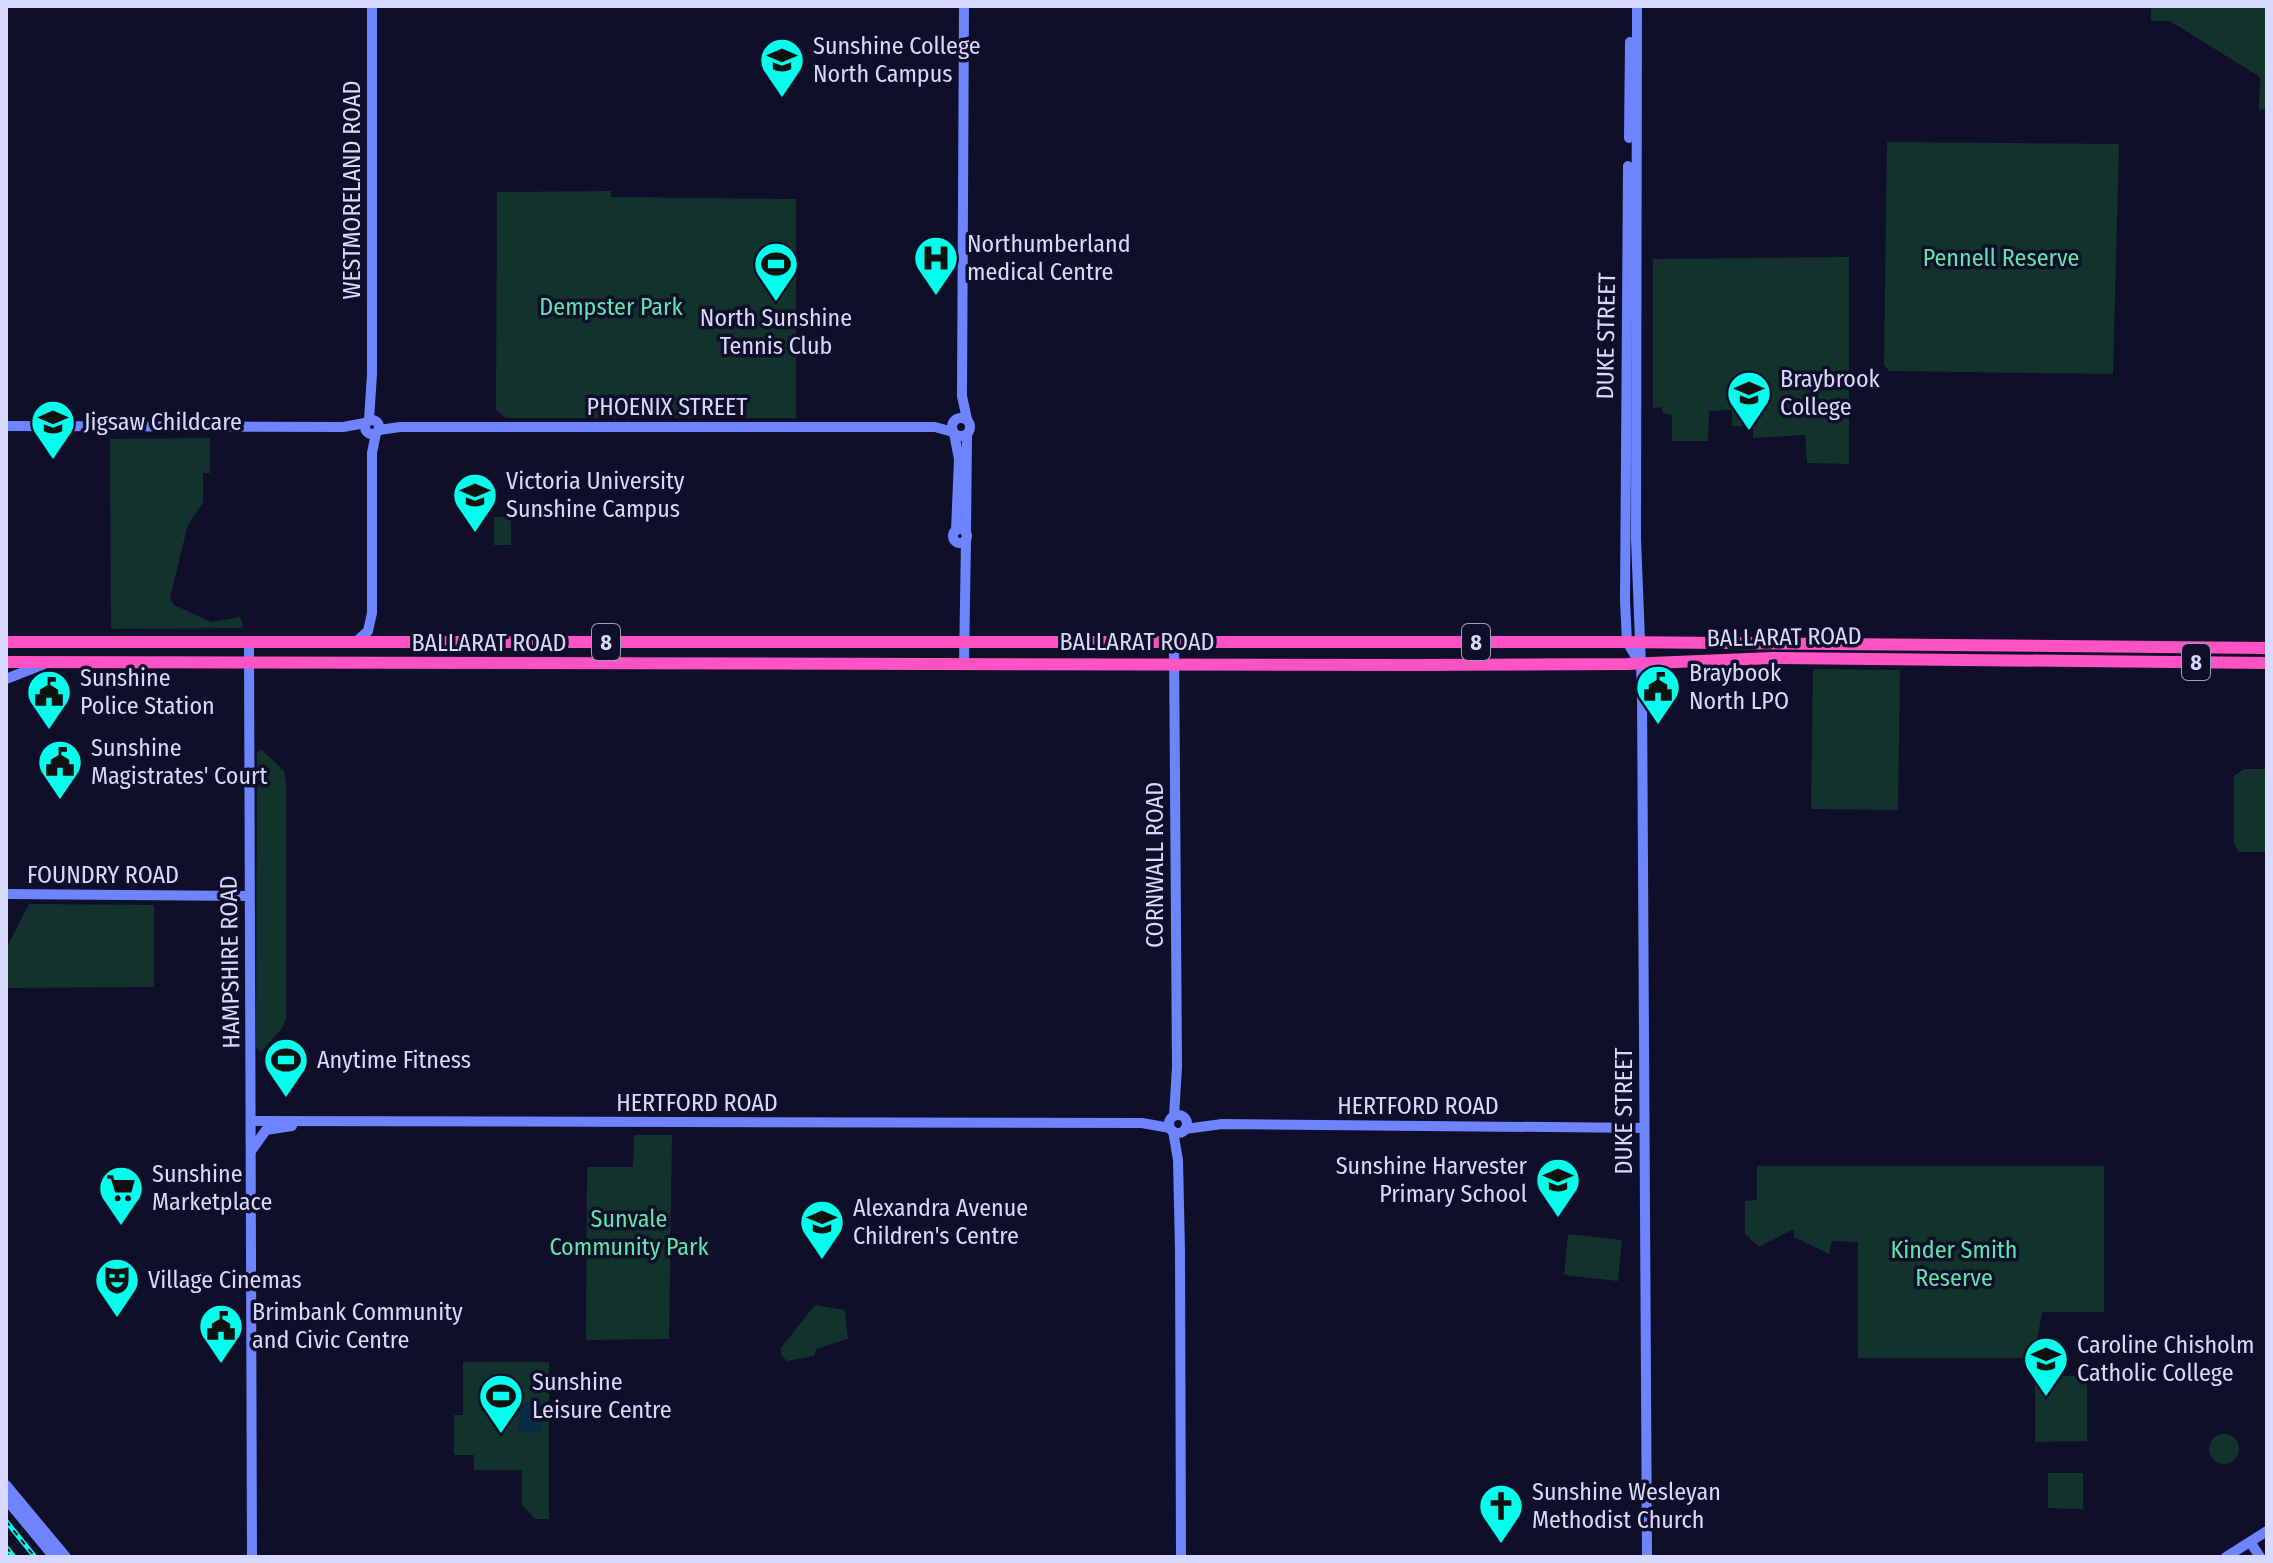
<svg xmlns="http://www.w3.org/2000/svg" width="2273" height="1563" font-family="'Fira Sans Condensed',sans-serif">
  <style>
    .green { fill: #12332c }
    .water { fill: #082b48 }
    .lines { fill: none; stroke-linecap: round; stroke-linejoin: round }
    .secondary { stroke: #6e84ff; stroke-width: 10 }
    .highway { stroke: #ff52c3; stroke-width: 12 }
    .rail-casing { stroke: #03ffec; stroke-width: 5 }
    .rail { stroke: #0f0f29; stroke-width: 2; stroke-dasharray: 6; stroke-linecap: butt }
    .labels { text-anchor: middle; stroke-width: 7; stroke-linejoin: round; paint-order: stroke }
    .shield { fill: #0f0f29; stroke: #9b9cbf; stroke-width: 2 }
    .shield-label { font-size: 22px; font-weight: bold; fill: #d7d9ff }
    .poi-label { font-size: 24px; fill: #d7d9ff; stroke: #0f0f29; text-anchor: start }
    .street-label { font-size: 24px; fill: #d7d9ff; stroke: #0f0f29 }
    .park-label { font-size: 24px; fill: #5de5ab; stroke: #0f0f29 }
  </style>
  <rect width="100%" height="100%" fill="#0f0f29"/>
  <!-- green -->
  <g class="green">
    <polygon points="2151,6 2267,6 2267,109 2259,110 2260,77 2170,21 2151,21"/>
    <polygon points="1887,142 2119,144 2113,374 1889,371 1884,365"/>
    <polygon points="611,191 611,197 796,199 796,418 506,418 496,410 497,192"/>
    <polygon points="1849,257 1849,464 1807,463 1805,435 1753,438 1753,426 1732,426 1732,410 1709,411 1708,441 1672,441 1672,415 1663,413 1661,407 1653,408 1653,259"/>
    <polygon points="210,438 210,473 203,473 203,503 188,524 170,598 174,605 211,622 240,617 243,625 241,628 111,629 110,439"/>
    <rect x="494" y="517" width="17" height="28"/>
    <polygon points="1813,669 1900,670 1898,810 1811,809"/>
    <polygon points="262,750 284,771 286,782 286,1019 282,1028 261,1052 256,1047 257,752"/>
    <polygon points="2244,769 2267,769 2267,852 2239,852 2234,844 2234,776"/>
    <polygon points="29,904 154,905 154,987 6,988 6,949"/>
    <polygon points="634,1135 672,1135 669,1339 586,1340 587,1167 633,1167"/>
    <polygon points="1757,1166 2104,1166 2104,1312 2042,1312 2034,1358 1858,1358 1858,1242 1832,1241 1829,1254 1794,1237 1794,1229 1759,1247 1745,1234 1745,1201 1757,1200"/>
    <polygon points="1568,1234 1622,1240 1618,1281 1564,1275"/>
    <polygon points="815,1305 845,1310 848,1339 816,1349 814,1356 787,1361 781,1355 781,1348"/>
    <polygon points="463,1362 549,1362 549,1519 535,1519 522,1505 522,1470 474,1470 474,1455 454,1455 454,1415 463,1415"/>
    <polygon points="2035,1376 2087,1376 2087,1441 2035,1442"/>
    <circle cx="2224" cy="1449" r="15"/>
    <polygon points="2048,1473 2083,1473 2083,1509 2048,1508"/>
  </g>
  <!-- water -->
  <polygon class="water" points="519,1403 542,1404 542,1432 518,1432"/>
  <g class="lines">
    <!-- secondary -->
    <g class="secondary">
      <polyline points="964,6 962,396 967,419"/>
      <polyline points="1637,6 1636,539 1642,691 1647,1557"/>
      <polyline points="1629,138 1630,42"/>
      <polyline points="1628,166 1625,601 1627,642 1639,662"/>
      <circle cx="961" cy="427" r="9"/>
      <circle cx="372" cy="427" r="7"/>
      <polyline points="369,420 372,374 372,6"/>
      <polyline points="6,426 343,427 365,423"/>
      <polyline points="379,430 400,427 935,427 953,432"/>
      <polyline points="954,433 959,459 956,530"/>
      <circle cx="960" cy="536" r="7"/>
      <polyline points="966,533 967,434"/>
      <polyline points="249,642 252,1557"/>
      <polyline points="356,642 368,631 372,613 372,453 376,433"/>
      <polyline points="964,665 966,539"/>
      <polyline points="6,679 44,664"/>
      <polyline points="6,894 249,896"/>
      <circle cx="1178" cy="1124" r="9"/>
      <polyline points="1174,1116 1177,1067 1174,643"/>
      <polyline points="251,1121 1142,1123 1170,1128"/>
      <polyline points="1185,1129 1222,1124 1644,1128"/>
      <polyline points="1173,1131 1178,1160 1180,1251 1181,1557"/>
      <polyline points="251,1151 266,1130 292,1126"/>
      <polyline points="6,1485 66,1557"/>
      <polyline points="6,1499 54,1557"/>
      <polyline points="2251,1543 2260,1557"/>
      <polyline points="2226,1557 2267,1531"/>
    </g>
    <!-- highway -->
    <g class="highway">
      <polyline points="6,642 1614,642 2267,648"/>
      <polyline points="6,662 1414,665 1627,664 1773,658 2267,663"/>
    </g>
    <!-- rail casing -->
    <g class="rail-casing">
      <g id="rail">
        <polyline points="6,1521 35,1557"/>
        <polyline points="6,1547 14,1557"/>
      </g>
    </g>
    <!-- rail -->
    <use href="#rail" class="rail"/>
  </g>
  <!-- icons -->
  <defs>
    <g id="school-pin" transform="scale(2.3)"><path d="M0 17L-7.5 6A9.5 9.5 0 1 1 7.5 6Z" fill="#03ffec" stroke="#0f0f29"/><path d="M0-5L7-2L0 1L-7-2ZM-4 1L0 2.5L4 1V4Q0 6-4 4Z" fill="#111"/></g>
    <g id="hospital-pin" transform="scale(2.3)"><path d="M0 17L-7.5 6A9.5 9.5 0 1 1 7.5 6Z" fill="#03ffec" stroke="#0f0f29"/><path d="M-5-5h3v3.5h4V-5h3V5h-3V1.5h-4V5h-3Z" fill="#111"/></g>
    <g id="stadium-pin" transform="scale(2.3)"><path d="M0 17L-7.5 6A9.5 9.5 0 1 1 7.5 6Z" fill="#03ffec" stroke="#0f0f29"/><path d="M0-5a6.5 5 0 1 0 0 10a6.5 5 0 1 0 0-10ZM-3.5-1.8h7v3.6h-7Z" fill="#111"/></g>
    <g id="university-pin" transform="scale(2.3)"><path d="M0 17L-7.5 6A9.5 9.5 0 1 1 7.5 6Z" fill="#03ffec" stroke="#0f0f29"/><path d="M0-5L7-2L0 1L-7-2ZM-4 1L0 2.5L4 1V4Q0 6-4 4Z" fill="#111"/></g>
    <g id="civic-pin" transform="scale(2.3)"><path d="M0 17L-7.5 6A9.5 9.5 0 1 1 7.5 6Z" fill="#03ffec" stroke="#0f0f29"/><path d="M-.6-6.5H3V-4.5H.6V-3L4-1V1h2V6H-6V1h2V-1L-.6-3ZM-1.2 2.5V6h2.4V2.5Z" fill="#111"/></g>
    <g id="supermarket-pin" transform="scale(2.3)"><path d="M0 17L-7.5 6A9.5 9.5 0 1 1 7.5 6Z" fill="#03ffec" stroke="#0f0f29"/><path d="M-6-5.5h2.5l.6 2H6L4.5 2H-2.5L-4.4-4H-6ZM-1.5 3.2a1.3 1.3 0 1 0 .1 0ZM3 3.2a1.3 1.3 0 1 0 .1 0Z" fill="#111"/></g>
    <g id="theatre-pin" transform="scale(2.3)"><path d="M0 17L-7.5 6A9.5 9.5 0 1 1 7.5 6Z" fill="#03ffec" stroke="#0f0f29"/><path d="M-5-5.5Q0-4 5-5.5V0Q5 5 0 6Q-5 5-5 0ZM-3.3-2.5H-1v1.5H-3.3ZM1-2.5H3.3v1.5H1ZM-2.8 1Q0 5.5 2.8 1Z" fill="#111"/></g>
    <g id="church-pin" transform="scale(2.3)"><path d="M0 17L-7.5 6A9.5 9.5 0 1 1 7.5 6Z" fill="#03ffec" stroke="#0f0f29"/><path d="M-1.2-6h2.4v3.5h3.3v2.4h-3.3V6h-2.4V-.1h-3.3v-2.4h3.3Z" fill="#111"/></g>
  </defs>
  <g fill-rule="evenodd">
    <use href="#school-pin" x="782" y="60"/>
    <use href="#hospital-pin" x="936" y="258"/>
    <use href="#stadium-pin" x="776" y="264"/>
    <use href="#school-pin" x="1749" y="393"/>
    <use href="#school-pin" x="53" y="422"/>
    <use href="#university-pin" x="475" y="495"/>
    <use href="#civic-pin" x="1658" y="687"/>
    <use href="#civic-pin" x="49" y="692"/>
    <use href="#civic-pin" x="60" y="762"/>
    <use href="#stadium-pin" x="286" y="1060"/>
    <use href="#school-pin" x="1558" y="1180"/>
    <use href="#supermarket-pin" x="121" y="1188"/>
    <use href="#school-pin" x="822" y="1222"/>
    <use href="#theatre-pin" x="117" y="1280"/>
    <use href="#civic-pin" x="221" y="1326"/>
    <use href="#school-pin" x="2046" y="1359"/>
    <use href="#stadium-pin" x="501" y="1396"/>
    <use href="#church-pin" x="1501" y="1506"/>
  </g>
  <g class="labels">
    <!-- shield labels -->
    <g class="shield">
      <rect x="592" y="624" width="28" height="36" rx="6"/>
      <rect x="1462" y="624" width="28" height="36" rx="6"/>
      <rect x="2182" y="644" width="28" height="36" rx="6"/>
    </g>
    <g class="shield-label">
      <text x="606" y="650">8</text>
      <text x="1476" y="650">8</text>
      <text x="2196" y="670">8</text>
    </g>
    <!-- poi labels -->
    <g class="poi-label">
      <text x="813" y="54">Sunshine College<tspan x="813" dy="28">North Campus</tspan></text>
      <text x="967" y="252">Northumberland<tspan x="967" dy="28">medical Centre</tspan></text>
      <text x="776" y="326" text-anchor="middle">North Sunshine<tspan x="776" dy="28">Tennis Club</tspan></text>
      <text x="1780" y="387">Braybrook<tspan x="1780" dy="28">College</tspan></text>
      <text x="84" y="430">Jigsaw Childcare</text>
      <text x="506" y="489">Victoria University<tspan x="506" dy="28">Sunshine Campus</tspan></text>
      <text x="1689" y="681">Braybook<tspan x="1689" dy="28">North LPO</tspan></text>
      <text x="80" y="686">Sunshine<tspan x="80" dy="28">Police Station</tspan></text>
      <text x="91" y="756">Sunshine<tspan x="91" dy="28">Magistrates' Court</tspan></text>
      <text x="317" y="1068">Anytime Fitness</text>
      <text x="1527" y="1174" text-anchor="end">Sunshine Harvester<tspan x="1527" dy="28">Primary School</tspan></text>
      <text x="152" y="1182">Sunshine<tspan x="152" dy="28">Marketplace</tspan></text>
      <text x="853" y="1216">Alexandra Avenue<tspan x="853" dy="28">Children's Centre</tspan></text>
      <text x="148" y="1288">Village Cinemas</text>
      <text x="252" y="1320">Brimbank Community<tspan x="252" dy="28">and Civic Centre</tspan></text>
      <text x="2077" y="1353">Caroline Chisholm<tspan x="2077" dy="28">Catholic College</tspan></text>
      <text x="532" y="1390">Sunshine<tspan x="532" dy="28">Leisure Centre</tspan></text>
      <text x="1532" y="1500">Sunshine Wesleyan<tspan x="1532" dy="28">Methodist Church</tspan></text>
    </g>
    <!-- street labels -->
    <g class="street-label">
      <text transform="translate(352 190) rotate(-90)" y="8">WESTMORELAND ROAD</text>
      <text transform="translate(1606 336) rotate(-89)" y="8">DUKE STREET</text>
      <text x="667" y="415">PHOENIX STREET</text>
      <text transform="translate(1784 637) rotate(-1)" y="8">BALLARAT ROAD</text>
      <text x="1137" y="650">BALLARAT ROAD</text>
      <text x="489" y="651">BALLARAT ROAD</text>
      <text transform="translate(1155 865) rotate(-90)" y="8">CORNWALL ROAD</text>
      <text x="103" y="883">FOUNDRY ROAD</text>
      <text transform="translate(230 962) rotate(-91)" y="8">HAMPSHIRE ROAD</text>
      <text x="697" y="1111">HERTFORD ROAD</text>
      <text x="1418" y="1114">HERTFORD ROAD</text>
      <text transform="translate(1624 1111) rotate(-90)" y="8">DUKE STREET</text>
    </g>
    <!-- park labels -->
    <g class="park-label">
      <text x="2001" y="266">Pennell Reserve</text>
      <text x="611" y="315">Dempster Park</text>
      <text x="629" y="1227">Sunvale<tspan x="629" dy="28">Community Park</tspan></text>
      <text x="1954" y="1258">Kinder Smith<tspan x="1954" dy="28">Reserve</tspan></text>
    </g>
  </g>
  <!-- border -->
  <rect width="2273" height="1563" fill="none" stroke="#d7d9ff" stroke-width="16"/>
</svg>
